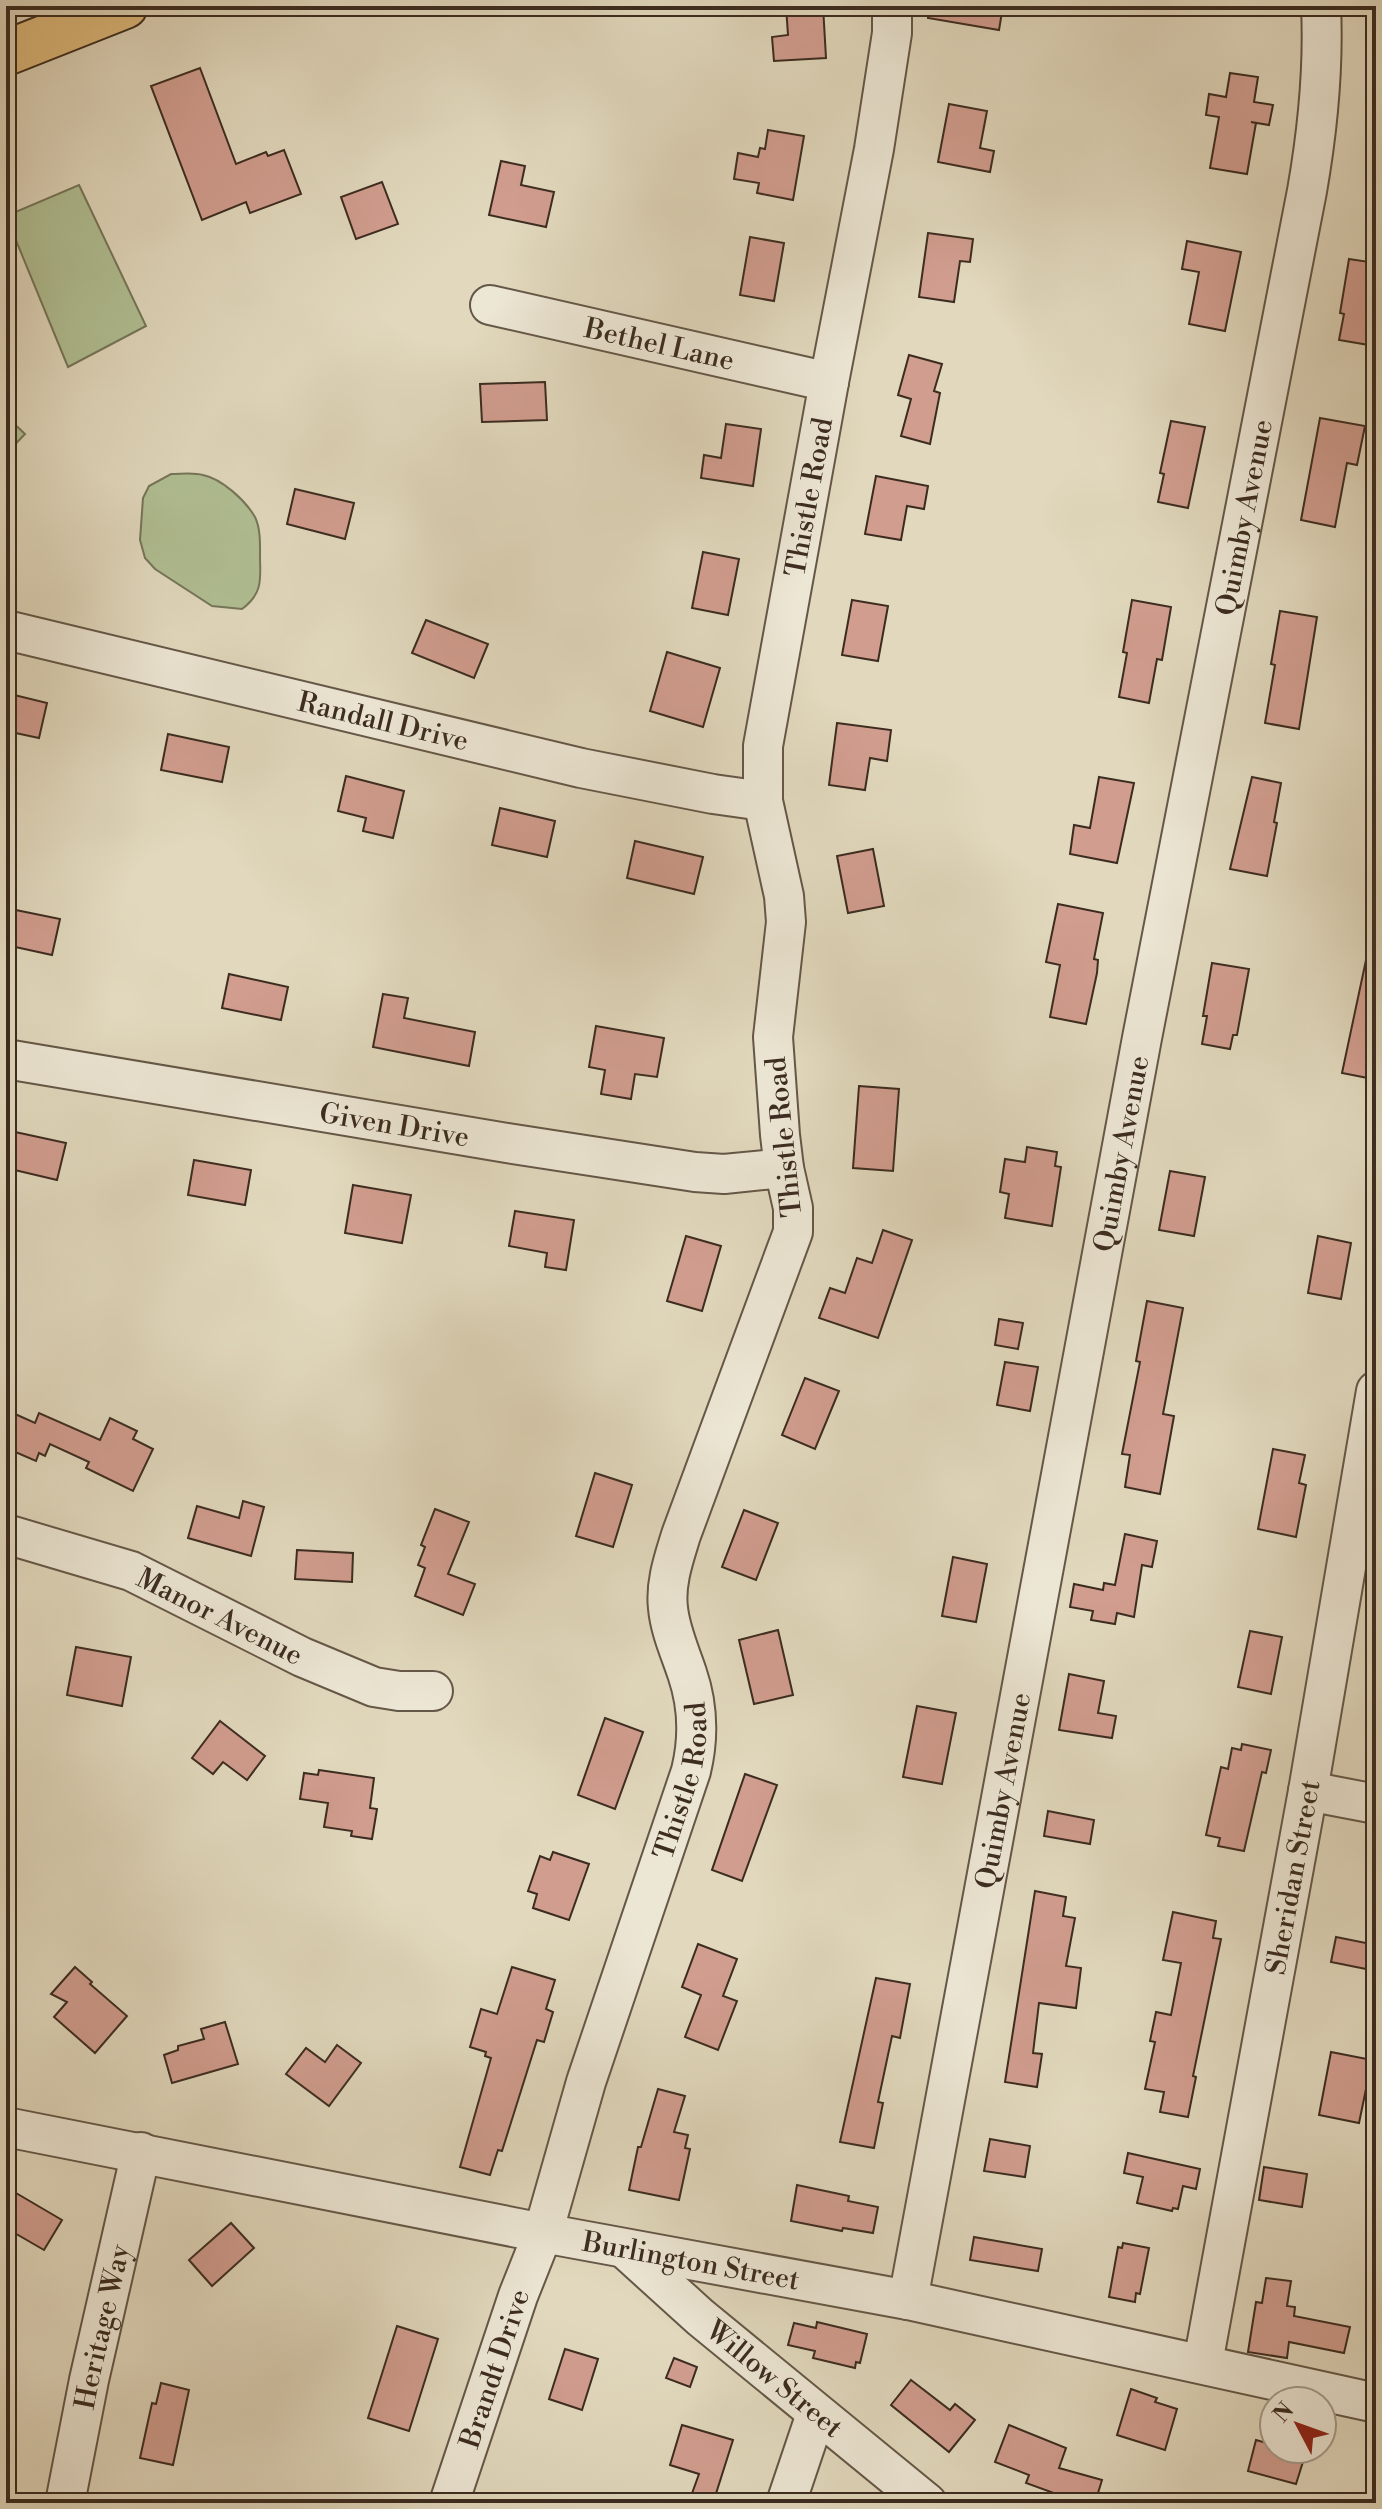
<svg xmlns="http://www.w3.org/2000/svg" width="1382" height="2509" font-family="'Libre Bodoni',serif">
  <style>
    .green { fill: #b0bf93; stroke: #76765a; stroke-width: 2 }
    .building { fill: #d19d8f; stroke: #3c2c20; stroke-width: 2 }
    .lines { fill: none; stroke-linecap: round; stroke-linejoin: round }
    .minor-casing { stroke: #655747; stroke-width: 42 }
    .major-casing { stroke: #3c2c20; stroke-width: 48 }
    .minor { stroke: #ece6d4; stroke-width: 38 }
    .major { stroke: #e0bc7e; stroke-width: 44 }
    .labels { text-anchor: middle; stroke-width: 8; stroke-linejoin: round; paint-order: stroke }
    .street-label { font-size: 28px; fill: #3c2c20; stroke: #ece6d4 }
  </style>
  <rect width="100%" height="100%" fill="#e1d8bd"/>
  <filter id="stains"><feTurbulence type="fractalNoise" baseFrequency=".0025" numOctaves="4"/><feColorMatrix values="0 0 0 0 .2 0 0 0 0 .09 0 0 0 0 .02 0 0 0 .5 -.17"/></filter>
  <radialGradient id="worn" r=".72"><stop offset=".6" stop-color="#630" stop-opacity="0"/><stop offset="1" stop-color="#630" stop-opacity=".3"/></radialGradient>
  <!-- green -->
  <g class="green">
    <polygon points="79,185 146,326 68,367 6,216"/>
    <polygon points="6,416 25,434 6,454"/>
    <path d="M171,474c10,0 22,-2 32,1 19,4 42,25 52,42 6,12 5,30 5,43 1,22 1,35 -18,49l-30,-3 -57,-37 -10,-11 -5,-18 3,-42 6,-12z"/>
  </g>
  <!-- building -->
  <g class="building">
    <polygon points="786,6 823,6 826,58 774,61 772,37 788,35"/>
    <polygon points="929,6 1003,6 999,30 928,18"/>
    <polygon points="200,68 236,164 266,152 268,156 284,150 301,194 250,213 246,202 202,220 151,86"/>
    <polygon points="1230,73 1258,77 1254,102 1273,105 1269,125 1251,122 1256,123 1247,174 1210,168 1219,117 1206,115 1209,94 1226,97"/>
    <polygon points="949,104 987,111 980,148 994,151 990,172 938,162"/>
    <polygon points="768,130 804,136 793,200 757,193 759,183 734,179 738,153 758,157 760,148 765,149"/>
    <polygon points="501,161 525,166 521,185 554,192 546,227 489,215"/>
    <polygon points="382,182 398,224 356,239 341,197"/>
    <polygon points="928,233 973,239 970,262 960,261 954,302 919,297"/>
    <polygon points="750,237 784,243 774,301 740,295"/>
    <polygon points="1187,241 1241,252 1225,331 1189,324 1199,272 1182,269"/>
    <polygon points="1349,259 1376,263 1376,318 1373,318 1369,345 1339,340 1344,314 1340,313"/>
    <polygon points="909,355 942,364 934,391 940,393 930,444 901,436 911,399 898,395"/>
    <polygon points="545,382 547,420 482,422 480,384"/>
    <polygon points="1320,418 1365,426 1357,465 1347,463 1335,527 1301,520"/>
    <polygon points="1171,421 1205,427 1188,508 1158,502 1164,474 1160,473"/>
    <polygon points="726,424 761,429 753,486 701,478 704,455 721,458"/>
    <polygon points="876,476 928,486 924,509 907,506 901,540 865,534"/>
    <polygon points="295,489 354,503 345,539 287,524"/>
    <polygon points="703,552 739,559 728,615 692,608"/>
    <polygon points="852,600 888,606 878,661 842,655"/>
    <polygon points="1132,600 1171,607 1162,660 1157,659 1149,703 1119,697 1127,653 1123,652"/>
    <polygon points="1280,611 1317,617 1299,729 1265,723 1275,665 1271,664"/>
    <polygon points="426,620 488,644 474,678 412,653"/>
    <polygon points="667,652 720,668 703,727 650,711"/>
    <polygon points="6,693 47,703 39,738 6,731"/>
    <polygon points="837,723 891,730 887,761 870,758 865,790 829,785"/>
    <polygon points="168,734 229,747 222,782 161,770"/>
    <polygon points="346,776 404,791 393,838 363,831 366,818 338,811"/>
    <polygon points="1099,777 1134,783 1117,863 1070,854 1074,825 1090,828"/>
    <polygon points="1252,777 1281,783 1274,822 1277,823 1267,876 1230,869"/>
    <polygon points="500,808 555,821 547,857 492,845"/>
    <polygon points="635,841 703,857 694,894 627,878"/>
    <polygon points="873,849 884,906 848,913 837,856"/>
    <polygon points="1058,904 1103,913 1094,959 1098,960 1097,973 1086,1024 1050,1017 1060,965 1046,962"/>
    <polygon points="6,908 60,919 52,955 6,945"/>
    <polygon points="1366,960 1376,961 1376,1065 1373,1079 1342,1073"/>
    <polygon points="1212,963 1249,969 1237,1035 1233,1035 1230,1049 1202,1044 1207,1016 1203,1016"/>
    <polygon points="229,974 288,987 281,1020 222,1008"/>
    <polygon points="383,994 408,998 404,1018 475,1032 469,1066 373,1047"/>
    <polygon points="596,1026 664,1038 657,1077 635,1074 631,1099 601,1094 605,1070 589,1067"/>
    <polygon points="859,1086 899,1089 893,1171 853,1168"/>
    <polygon points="6,1130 66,1143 57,1180 6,1168"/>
    <polygon points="1027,1147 1057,1152 1055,1166 1061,1167 1052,1226 1005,1218 1009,1194 1000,1192 1005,1159 1025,1162"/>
    <polygon points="194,1160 251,1170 245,1205 188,1195"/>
    <polygon points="1170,1171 1205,1177 1194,1236 1159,1230"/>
    <polygon points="353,1185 411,1195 402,1243 345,1233"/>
    <polygon points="515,1211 574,1220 566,1270 545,1267 547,1253 509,1246"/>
    <polygon points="883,1230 912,1240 878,1338 819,1318 830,1288 845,1293 857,1258 872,1263"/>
    <polygon points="686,1236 721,1246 702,1311 667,1301"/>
    <polygon points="1318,1236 1351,1243 1341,1299 1308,1293"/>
    <polygon points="1147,1301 1183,1308 1163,1414 1174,1416 1160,1494 1125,1487 1130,1455 1122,1454 1140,1362 1136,1361"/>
    <polygon points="999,1319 1023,1323 1018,1349 995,1345"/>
    <polygon points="1005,1362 1038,1367 1030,1411 997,1405"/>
    <polygon points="805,1378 839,1391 815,1449 782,1435"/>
    <polygon points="6,1410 35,1423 39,1413 100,1440 110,1418 137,1431 133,1439 153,1449 133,1491 86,1468 89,1462 50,1444 45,1456 39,1453 36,1461 6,1448"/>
    <polygon points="1273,1449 1305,1455 1299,1483 1306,1485 1296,1537 1258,1529"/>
    <polygon points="595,1473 632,1485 613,1547 576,1536"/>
    <polygon points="243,1501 264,1507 251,1556 188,1538 197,1506 239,1518"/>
    <polygon points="435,1509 469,1522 448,1574 475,1584 463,1615 415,1596 425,1568 418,1565 425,1547 421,1545"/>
    <polygon points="744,1510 778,1523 756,1580 722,1567"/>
    <polygon points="1125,1534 1157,1541 1152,1567 1142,1565 1134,1617 1117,1613 1115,1624 1091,1620 1093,1611 1070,1607 1074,1584 1103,1590 1104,1583 1115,1585"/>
    <polygon points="297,1550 353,1553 352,1582 295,1579"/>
    <polygon points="953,1557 987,1564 976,1622 942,1616"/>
    <polygon points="778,1630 793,1695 754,1704 739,1640"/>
    <polygon points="1250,1631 1282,1637 1271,1694 1238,1687"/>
    <polygon points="76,1647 131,1657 122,1706 67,1695"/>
    <polygon points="1069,1674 1104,1681 1098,1713 1116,1716 1112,1738 1059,1730"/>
    <polygon points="917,1706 956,1713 942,1784 903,1777"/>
    <polygon points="605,1718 643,1732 615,1809 578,1795"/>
    <polygon points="220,1721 265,1756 247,1780 223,1762 213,1774 192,1758"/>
    <polygon points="1242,1744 1271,1750 1266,1773 1262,1772 1244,1851 1218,1846 1220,1838 1206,1835 1221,1767 1228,1769 1232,1748 1241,1750"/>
    <polygon points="319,1770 374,1778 370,1808 377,1809 372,1839 351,1836 352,1831 324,1827 328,1803 300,1799 304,1773 318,1775"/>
    <polygon points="745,1774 777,1785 742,1881 712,1870"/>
    <polygon points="1048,1811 1094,1820 1090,1844 1044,1836"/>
    <polygon points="553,1852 589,1864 569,1920 533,1908 537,1894 528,1891 540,1856 550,1860"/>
    <polygon points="1035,1891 1066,1897 1063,1916 1075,1918 1066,1966 1081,1968 1076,2008 1039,2003 1033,2053 1042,2054 1037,2087 1005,2082"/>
    <polygon points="1173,1912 1216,1921 1213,1938 1221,1939 1193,2076 1196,2077 1188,2117 1160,2112 1164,2092 1145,2089 1155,2042 1150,2041 1156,2012 1171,2015 1181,1963 1163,1960"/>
    <polygon points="1336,1937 1376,1945 1376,1971 1331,1962"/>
    <polygon points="698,1944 737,1959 723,1996 737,2001 718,2050 685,2037 701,1995 682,1987"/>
    <polygon points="75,1967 92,1982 90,1984 127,2016 95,2053 54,2017 67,2002 51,1994"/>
    <polygon points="512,1967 555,1980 546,2009 553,2012 544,2042 537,2040 502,2151 498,2150 490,2175 460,2167 491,2058 485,2056 486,2052 470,2047 481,2009 497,2014"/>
    <polygon points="876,1978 910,1984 900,2038 892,2036 878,2102 883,2103 874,2148 840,2142"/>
    <polygon points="225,2022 238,2064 172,2083 164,2055 178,2050 178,2046 204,2039 201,2029"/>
    <polygon points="337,2045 361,2063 329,2106 286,2074 306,2048 325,2062"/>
    <polygon points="1331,2052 1372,2060 1359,2123 1319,2115"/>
    <polygon points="658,2089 685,2096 674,2132 688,2135 685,2148 690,2149 679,2200 629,2190 638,2147 641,2147"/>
    <polygon points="990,2139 1030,2146 1025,2177 984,2171"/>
    <polygon points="1128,2153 1200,2169 1196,2189 1183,2186 1178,2209 1173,2208 1172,2211 1137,2203 1143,2177 1124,2173"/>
    <polygon points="1264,2167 1307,2174 1302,2207 1259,2200"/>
    <polygon points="797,2185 849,2196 848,2201 878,2207 873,2233 843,2228 842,2231 791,2221"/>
    <polygon points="16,2193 62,2220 44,2250 6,2228 6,2209"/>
    <polygon points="231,2223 254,2248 212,2286 189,2260"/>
    <polygon points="974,2237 1042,2249 1038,2271 970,2260"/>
    <polygon points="1123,2243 1149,2248 1140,2294 1136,2293 1135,2302 1109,2297 1118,2247 1122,2248"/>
    <polygon points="1266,2278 1291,2281 1287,2306 1295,2307 1294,2316 1350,2327 1344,2353 1289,2342 1287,2358 1248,2352 1256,2302 1262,2303"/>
    <polygon points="817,2322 867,2334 860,2363 856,2362 855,2368 813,2358 815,2351 788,2345 794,2323 816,2328"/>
    <polygon points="397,2326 438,2339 409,2431 368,2418"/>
    <polygon points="565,2349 598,2359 582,2410 549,2399"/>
    <polygon points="674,2358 697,2367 690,2387 666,2378"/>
    <polygon points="911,2380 950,2410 955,2404 975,2420 949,2452 891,2405"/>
    <polygon points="161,2383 189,2390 173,2465 140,2458 152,2403 156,2404"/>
    <polygon points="1131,2389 1157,2398 1155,2402 1177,2409 1165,2450 1117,2435"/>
    <polygon points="682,2425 733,2440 713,2503 690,2499 699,2474 670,2465"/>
    <polygon points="1009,2425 1066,2448 1059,2468 1102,2480 1095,2503 1081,2503 1026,2483 1029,2475 995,2462"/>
    <polygon points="1256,2440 1274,2445 1274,2449 1307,2449 1296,2484 1248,2471"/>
  </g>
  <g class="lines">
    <!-- minor casing -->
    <g class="minor-casing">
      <g id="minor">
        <path id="s1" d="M490,305l339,77"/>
        <path id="s2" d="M6,630l575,138 132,26 50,7"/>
        <path id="s3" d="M6,1059l501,84 188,29 29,2 60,-6"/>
        <path id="s4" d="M6,1534l125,37 171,86 72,30 25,4h34"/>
        <polyline points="1308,1791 1376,1804"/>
        <path id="s5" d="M6,2127l537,106 365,67 468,103"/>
        <path id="s6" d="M625,2249l75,68 227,186"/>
        <path id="s7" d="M908,2300l234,-1262 165,-847c11,-63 17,-121 14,-185"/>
        <path id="s8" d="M1203,2363l105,-572 68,-400"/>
        <path id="s9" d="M65,2503l24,-123 52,-228"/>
        <path id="s10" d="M449,2503l69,-207 25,-63 43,-151 105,-311c8,-33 7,-66 -4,-98 -7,-21 -17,-43 -19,-65 -3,-25 6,-50 13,-73l112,-303v-24l-9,-40 -4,-33 -7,-98 13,-115 -2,-26 -21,-95v-55l66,-364 45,-233 18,-116v-27"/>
        <polyline points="786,2503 816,2414"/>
      </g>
    </g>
    <!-- major casing -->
    <g class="major-casing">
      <polyline id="major" points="6,53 125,6"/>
    </g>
    <!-- minor -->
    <use href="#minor" class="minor"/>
    <!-- major -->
    <use href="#major" class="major"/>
  </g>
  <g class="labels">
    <!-- street labels -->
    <g class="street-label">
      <text dy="10" stroke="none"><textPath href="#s1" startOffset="174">Bethel Lane</textPath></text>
      <text dy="10" stroke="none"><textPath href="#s10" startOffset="2080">Thistle Road</textPath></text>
      <text dy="10" stroke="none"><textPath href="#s7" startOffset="1814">Quimby Avenue</textPath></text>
      <text dy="10" stroke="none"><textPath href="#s2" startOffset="388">Randall Drive</textPath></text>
      <text dy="10" stroke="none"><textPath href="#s3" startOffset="394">Given Drive</textPath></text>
      <text transform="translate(783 1137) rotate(-96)" y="10">Thistle Road</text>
      <text dy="10" stroke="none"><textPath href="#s7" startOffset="1166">Quimby Avenue</textPath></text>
      <text dy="10" stroke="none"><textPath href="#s4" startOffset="230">Manor Avenue</textPath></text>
      <text dy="10" stroke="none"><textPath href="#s10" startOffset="760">Thistle Road</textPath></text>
      <text dy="10" stroke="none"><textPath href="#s7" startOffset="518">Quimby Avenue</textPath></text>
      <text dy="10" stroke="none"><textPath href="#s8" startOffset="494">Sheridan Street</textPath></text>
      <text dy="10" stroke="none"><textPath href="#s5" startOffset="698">Burlington Street</textPath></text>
      <text dy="10" stroke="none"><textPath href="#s9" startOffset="180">Heritage Way</textPath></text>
      <text dy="10" stroke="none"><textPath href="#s10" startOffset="142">Brandt Drive</textPath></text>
      <text dy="10" stroke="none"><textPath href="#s6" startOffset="198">Willow Street</textPath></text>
    </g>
  </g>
  <!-- margin -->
  <rect width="1382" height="2509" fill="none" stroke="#e1d8bd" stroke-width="32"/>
  <rect x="8" y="8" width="1366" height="2493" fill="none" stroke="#3c2c20" stroke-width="4"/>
  <rect x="16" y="16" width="1350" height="2477" fill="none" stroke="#3c2c20" stroke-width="2"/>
  <!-- north arrow -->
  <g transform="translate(1298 2425) rotate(311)"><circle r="38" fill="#ece6d4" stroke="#a69c8c" stroke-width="2"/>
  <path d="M0-6L14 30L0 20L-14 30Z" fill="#8f2418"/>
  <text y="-12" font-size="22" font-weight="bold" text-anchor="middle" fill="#3c2c20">N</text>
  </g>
  <rect width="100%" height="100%" filter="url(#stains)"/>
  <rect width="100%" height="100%" fill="url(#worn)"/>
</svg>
